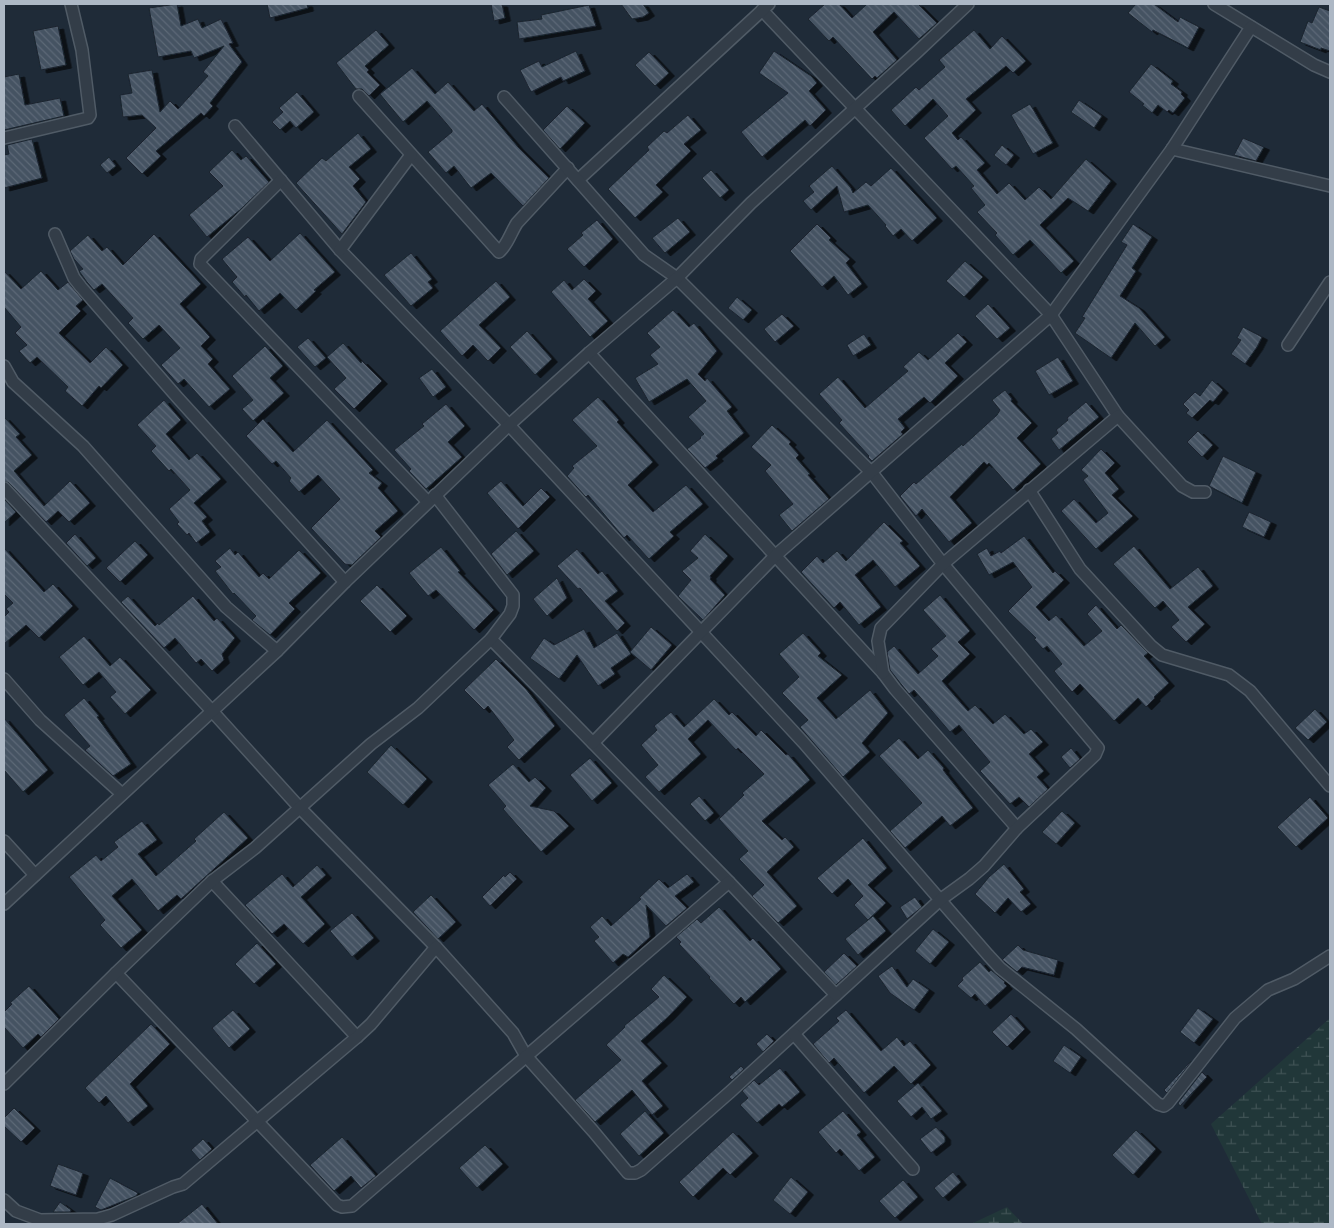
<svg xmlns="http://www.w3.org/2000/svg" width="1334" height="1228" font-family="Signika,sans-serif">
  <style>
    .wetland { fill: url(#wetland-marsh) }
    .building { fill: url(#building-back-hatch); stroke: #1a242f; filter: url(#shadow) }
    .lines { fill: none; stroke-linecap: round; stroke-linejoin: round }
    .minor-casing { stroke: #505b66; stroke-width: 14 }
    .minor { stroke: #333d48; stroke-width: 11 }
  </style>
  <defs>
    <pattern id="wetland-marsh" width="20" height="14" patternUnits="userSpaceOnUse" patternTransform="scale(1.25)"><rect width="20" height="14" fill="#213739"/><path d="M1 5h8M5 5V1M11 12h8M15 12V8" fill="none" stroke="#3f5254"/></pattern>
    <pattern id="building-back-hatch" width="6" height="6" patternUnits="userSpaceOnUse" patternTransform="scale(1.25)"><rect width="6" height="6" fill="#455262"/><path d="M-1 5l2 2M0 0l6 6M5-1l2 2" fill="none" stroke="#5d6977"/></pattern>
    <filter id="shadow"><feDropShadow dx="5.5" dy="3" stdDeviation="0" flood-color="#0009"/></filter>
  </defs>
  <rect width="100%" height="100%" fill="#1f2b38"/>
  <!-- wetland -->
  <g class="wetland">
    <polygon points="1330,1018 1330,1224 1262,1224 1211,1124"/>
    <polygon points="1007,1207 1023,1224 971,1224"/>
  </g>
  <!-- building -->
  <g class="building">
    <polygon points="177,4 181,26 198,19 202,28 221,19 233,43 229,44 242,62 210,103 213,106 204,116 201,113 156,151 161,156 142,174 126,158 156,128 142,115 123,117 120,95 132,93 128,74 152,70 160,112 170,101 178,109 208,76 203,72 224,46 194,58 191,51 158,57 149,8"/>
    <polygon points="267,4 307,4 308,8 270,18"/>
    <polygon points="491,4 502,4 505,18 494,21"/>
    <polygon points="621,4 643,4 649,13 643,17 632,19"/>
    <polygon points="825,4 839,4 852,18 867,4 918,4 937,23 919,39 894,12 873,32 897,60 877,78 875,76 872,79 833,37 829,41 808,19"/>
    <polygon points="1136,4 1154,4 1178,22 1180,17 1199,27 1188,48 1153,30 1152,32 1128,13"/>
    <polygon points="589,5 596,26 519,39 517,22 542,19 541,15"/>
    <polygon points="1319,7 1330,11 1330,51 1321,48 1321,50 1300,42 1308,21 1312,23"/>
    <polygon points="58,26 66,65 41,70 33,31"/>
    <polygon points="376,30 389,45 365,66 369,70 367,72 380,85 369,96 362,89 356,89 336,63"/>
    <polygon points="974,30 990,49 1002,36 1026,61 1013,73 1006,66 966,99 976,110 952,133 958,140 961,137 985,163 977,170 997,194 1009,183 1025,200 1039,187 1051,199 1086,159 1111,181 1088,211 1068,198 1040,225 1074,261 1061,273 1030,240 1013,255 995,235 997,233 977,212 985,205 971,188 974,186 956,166 952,169 924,138 948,116 933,99 905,126 891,110 916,87 919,90 945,67 939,60"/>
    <polygon points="576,51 585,71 563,81 561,77 531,92 520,70 539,61 542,67"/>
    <polygon points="774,51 811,76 817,83 809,91 826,110 810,126 805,120 762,157 741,132 788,93 759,73"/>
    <polygon points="649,52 669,73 655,86 635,65"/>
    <polygon points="1151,64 1173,81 1171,84 1182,92 1181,94 1185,98 1173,113 1169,110 1167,112 1158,105 1152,113 1142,105 1144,104 1129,92"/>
    <polygon points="412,68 435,94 448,82 474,111 482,104 518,147 549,178 523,206 491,173 471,188 454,166 446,173 428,152 452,132 452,130 427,101 403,122 380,94"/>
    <polygon points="19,74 25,105 60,98 64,116 4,130 4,77"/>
    <polygon points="297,92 314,112 296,128 290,121 280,130 272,122 283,112 279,108"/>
    <polygon points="1079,100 1102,116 1094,128 1071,112"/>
    <polygon points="1030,104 1053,143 1033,154 1011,115"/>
    <polygon points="567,106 585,123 560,149 543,130"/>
    <polygon points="688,115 701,130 684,144 691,151 656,185 663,192 635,218 608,189 649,150 647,147 664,131 667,133"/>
    <polygon points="358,133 371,149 349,167 360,179 353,186 366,202 342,234 296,183 322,158 326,161"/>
    <polygon points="1243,138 1264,147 1256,161 1234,155"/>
    <polygon points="32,139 42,178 4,188 4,155 9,154 7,145"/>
    <polygon points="1002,145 1014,155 1006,165 994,155"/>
    <polygon points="232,150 241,160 246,156 269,182 241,209 207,237 189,215 223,186 209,172"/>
    <polygon points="109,157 116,166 107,173 100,165"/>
    <polygon points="832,166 851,188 853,193 866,182 871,186 891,168 937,218 912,241 901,229 893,236 885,226 886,225 868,205 844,212 837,186 811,210 803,201 814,192 809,186"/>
    <polygon points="711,170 729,190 720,198 702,178"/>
    <polygon points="678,218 690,232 665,253 652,238"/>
    <polygon points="597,220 613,239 584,267 567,249 583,235 581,233"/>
    <polygon points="817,224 831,238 829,240 850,259 846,263 862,284 848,295 834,276 822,287 790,251"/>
    <polygon points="1133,224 1152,237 1132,268 1136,271 1120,296 1139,308 1165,337 1155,346 1135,323 1111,358 1075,333 1085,318 1082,317 1127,245 1121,242"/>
    <polygon points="300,233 335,272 314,290 316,291 296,310 280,293 259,311 246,295 245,297 232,282 237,277 222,259 248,237 270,261"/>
    <polygon points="154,234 201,284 180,304 210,337 201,346 213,359 208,364 230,389 209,407 184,379 178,384 161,365 180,348 159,325 143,339 128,323 133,318 102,284 94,290 87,282 79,271 83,269 74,259 70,251 88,235 102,251 107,247 123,265"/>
    <polygon points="411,253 432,279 428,282 433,288 411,306 384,275"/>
    <polygon points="965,261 983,277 964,297 946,281"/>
    <polygon points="4,271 21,289 41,271 58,290 68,282 83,300 76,306 81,311 59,333 90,363 106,347 123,365 101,388 99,386 82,406 65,391 68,387 37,357 30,363 19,351 27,345 15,333 21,327 4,307"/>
    <polygon points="584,279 596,291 588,299 608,321 590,337 551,292 564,280 572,290"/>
    <polygon points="496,281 510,297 479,325 501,348 488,361 473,345 462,356 440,331"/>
    <polygon points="737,297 752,310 743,320 728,308"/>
    <polygon points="988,304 1010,328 997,339 975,316"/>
    <polygon points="673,310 689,327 694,323 717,351 698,374 705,381 707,378 732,407 727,411 744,433 716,456 718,458 705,468 687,449 701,438 700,437 704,434 688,417 706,401 687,379 649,402 635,378 658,364 650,355 660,347 647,333"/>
    <polygon points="782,314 794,326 775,342 764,329"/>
    <polygon points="1243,327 1262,337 1257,347 1245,364 1231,354 1241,340 1237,338"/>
    <polygon points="527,331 552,359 535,375 510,347"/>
    <polygon points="958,333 967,342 945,363 958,376 930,403 924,397 898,419 905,428 901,432 903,434 872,461 868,457 869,456 839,423 842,420 819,394 838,377 865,408 908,371 903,367 919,352 928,360"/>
    <polygon points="864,334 871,345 853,356 847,345"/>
    <polygon points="308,338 326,358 315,367 297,347"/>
    <polygon points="343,343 361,363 362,361 382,381 354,409 334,389 346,378 327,357"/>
    <polygon points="265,346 283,366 270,378 284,393 253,421 242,409 253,400 232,376"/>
    <polygon points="1058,357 1073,381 1049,395 1035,371"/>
    <polygon points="432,369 446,387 433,397 419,378"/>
    <polygon points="1212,380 1223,390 1213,402 1210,400 1192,418 1186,413 1189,410 1183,404 1195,392 1200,396"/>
    <polygon points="1005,390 1012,399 1011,401 1032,423 1017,438 1041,464 1013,490 989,463 987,465 984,462 950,497 972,523 949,542 922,509 916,516 900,496 914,482 916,484 962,444 963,446 997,415 1000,410 992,400"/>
    <polygon points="598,397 619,420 617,422 653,462 628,485 653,512 686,485 703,504 670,532 674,536 649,559 627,535 624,538 588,495 586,497 567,476 574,468 572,466 597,446 572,420"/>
    <polygon points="164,400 181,420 166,434 189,460 197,453 221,479 194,503 207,517 202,521 210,532 196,543 189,533 187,535 177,524 179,522 169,509 190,490 171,469 169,471 151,451 156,446 137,425"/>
    <polygon points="1086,402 1099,417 1059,450 1051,439 1058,433 1056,430 1068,420 1067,418"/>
    <polygon points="446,404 465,426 448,442 462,457 426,489 409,471 411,469 394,450 424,426 422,424"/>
    <polygon points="4,417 20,434 16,437 32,455 14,471 44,506 70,481 90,503 69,522 58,511 46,522 9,483 4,481"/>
    <polygon points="263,419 293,452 327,420 373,470 369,473 382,483 378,488 398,511 375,531 381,537 352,565 345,564 311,528 340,499 318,475 299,492 289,481 291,478 276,461 272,464 246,436"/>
    <polygon points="772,425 791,442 789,444 799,455 796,458 810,474 808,475 829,499 792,531 779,515 793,504 765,471 771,465 751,447"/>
    <polygon points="1198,431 1213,445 1202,457 1187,442"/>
    <polygon points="1101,449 1115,463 1105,473 1119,489 1112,495 1133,516 1096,549 1061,511 1074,499 1096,523 1108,513 1083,480 1088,476 1081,470"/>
    <polygon points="1223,456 1256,472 1242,503 1209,486"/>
    <polygon points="501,481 523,506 541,488 550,497 518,529 487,493"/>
    <polygon points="4,499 16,512 4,523"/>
    <polygon points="1249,512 1271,522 1264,537 1242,527"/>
    <polygon points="884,522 903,541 900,543 920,566 895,587 873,560 855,575 881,607 859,625 840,602 834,608 801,572 817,556 823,563 837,551 846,561"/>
    <polygon points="516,531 534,551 507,575 491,554"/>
    <polygon points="75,534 96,558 87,566 66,543"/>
    <polygon points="705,534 728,556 710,576 711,578 710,579 725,595 703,620 678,596 691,580 682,571 698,558 690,551"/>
    <polygon points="1024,536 1053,573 1055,571 1064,580 1036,607 1049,621 1056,615 1084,646 1102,631 1087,614 1096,605 1117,629 1121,625 1148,653 1144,656 1169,683 1154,697 1155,698 1146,707 1138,698 1114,721 1080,684 1072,692 1054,671 1062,664 1047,646 1043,649 1034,639 1036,638 1008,611 1032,587 1013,562 989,575 977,554 987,548 991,556 1000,551 1001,553"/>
    <polygon points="135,541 148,555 120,582 106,568"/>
    <polygon points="1134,546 1170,589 1198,567 1213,586 1188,607 1205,624 1186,642 1171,627 1179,620 1163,601 1155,608 1113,564"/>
    <polygon points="441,547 460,571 458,572 494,610 474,630 436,590 428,596 409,573"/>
    <polygon points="4,548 44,592 53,584 73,606 39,638 26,625 4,644 4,617 9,612 6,609 13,603 4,594"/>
    <polygon points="230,548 235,555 238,552 259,577 263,573 269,579 299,550 321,573 289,603 295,609 270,635 252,620 256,616 234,593 233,594 215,571 221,567 215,561"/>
    <polygon points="577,549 598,574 602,571 618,591 605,601 625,623 617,631 580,588 578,589 557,566"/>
    <polygon points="557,578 567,598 547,616 533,599"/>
    <polygon points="377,585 407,616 390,632 360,601"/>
    <polygon points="940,595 970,631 958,642 970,654 942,681 968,711 975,705 993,724 1005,714 1024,734 1031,729 1043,742 1029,754 1044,771 1037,777 1048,789 1029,807 1019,797 1010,804 980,771 990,762 959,725 950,732 914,690 909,694 890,670 887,652 894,646 918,674 938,656 931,649 946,636 923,610"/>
    <polygon points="128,596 155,626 158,623 159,625 193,596 214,621 217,618 235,638 222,654 224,660 212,671 201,659 196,663 175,638 164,648 121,602"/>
    <polygon points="651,627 672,645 651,670 630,652"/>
    <polygon points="584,629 594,648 617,633 631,654 611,668 615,674 598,686 577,655 559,679 530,658 544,638 554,645"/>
    <polygon points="803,633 821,653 818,656 842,675 817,698 836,719 870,690 888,713 862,743 870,752 843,777 800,727 808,720 782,693 799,677 779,654"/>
    <polygon points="84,636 110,666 120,657 151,690 125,714 110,697 116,692 99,672 83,685 59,657"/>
    <polygon points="496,659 526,689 555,726 519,760 507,747 514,740 488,706 484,710 464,690"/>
    <polygon points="84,698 99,716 97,717 131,764 113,776 85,750 90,746 64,715"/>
    <polygon points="714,699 729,715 732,712 756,736 761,730 786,755 788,754 810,780 762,821 782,840 785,837 794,847 767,872 797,906 778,923 752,896 764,885 739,859 748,851 719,819 744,795 742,793 764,774 738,748 736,750 708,720 688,739 701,754 659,792 645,777 658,765 641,745 657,730 654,726 671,712 684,727"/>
    <polygon points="1315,709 1327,722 1308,740 1295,728"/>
    <polygon points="4,718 48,770 23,792 4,770"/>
    <polygon points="899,738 918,759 928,750 944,768 943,770 973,808 950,826 942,816 905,848 890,831 922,803 879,756"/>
    <polygon points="391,745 427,779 403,805 367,772"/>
    <polygon points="1071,748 1080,759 1070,768 1061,757"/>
    <polygon points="590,758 612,783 592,801 570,775"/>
    <polygon points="513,764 529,782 535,777 546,788 530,806 554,811 569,826 541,852 503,809 506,806 488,785"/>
    <polygon points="699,796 714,813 705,821 690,804"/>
    <polygon points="1310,797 1328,818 1296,847 1277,827"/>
    <polygon points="1062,811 1075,823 1056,844 1042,832"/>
    <polygon points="224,812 248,838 181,899 177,895 158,911 132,879 112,896 142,930 121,948 100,925 105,920 69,877 96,855 101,861 118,847 114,842 142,821 157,840 138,854 156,876 196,841 194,839"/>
    <polygon points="863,838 887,868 868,885 886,903 868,920 854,905 863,896 848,879 832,894 817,878"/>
    <polygon points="1004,864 1024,889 1020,892 1031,904 1021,912 1008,898 995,913 975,894 989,877"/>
    <polygon points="317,865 326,875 301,897 325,924 303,944 284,924 272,934 245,905 282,874 293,887"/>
    <polygon points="510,872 517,879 490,906 482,897 504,875 505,877"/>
    <polygon points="687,874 694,882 675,896 687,908 666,926 646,905 650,937 628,957 623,954 613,963 594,941 599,937 590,927 602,916 611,926 641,899 639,898 659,879 668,888"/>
    <polygon points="431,895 456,922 438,939 413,912"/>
    <polygon points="915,897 922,907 907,919 900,907"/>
    <polygon points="719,907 750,941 753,938 781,969 745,1002 741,997 734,1004 709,978 710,977 679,944 681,942 676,937 697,919 701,923"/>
    <polygon points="352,913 374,938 352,957 330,931"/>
    <polygon points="873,916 886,931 858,955 845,939"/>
    <polygon points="933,929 949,942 930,964 915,951"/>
    <polygon points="257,943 276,964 254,984 235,964"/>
    <polygon points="1018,945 1023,950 1058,960 1054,975 1022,967 1017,972 1005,962 1002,960"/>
    <polygon points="844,953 857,966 836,985 824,972"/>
    <polygon points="980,962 989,972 991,970 1005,982 1004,983 1007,986 985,1006 975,994 971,998 957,986 963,980 962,978"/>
    <polygon points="892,966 907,987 913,979 929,990 914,1010 890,993 878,976"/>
    <polygon points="664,975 687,997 668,1017 641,1041 662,1063 642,1081 663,1106 652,1115 632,1090 595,1122 575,1100 621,1060 606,1045 625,1027 624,1026 659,997 651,989"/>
    <polygon points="29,986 59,1019 41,1037 38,1034 23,1048 4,1027 4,1012 12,1004 10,1003"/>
    <polygon points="1198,1008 1213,1019 1194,1043 1180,1032"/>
    <polygon points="233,1010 250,1029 229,1048 212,1028"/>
    <polygon points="846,1010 881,1051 897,1037 904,1046 910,1041 931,1065 911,1084 894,1066 864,1093 834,1058 829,1063 813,1044 839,1021 836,1018"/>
    <polygon points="1011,1014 1025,1029 1007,1047 992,1032"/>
    <polygon points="151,1024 170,1044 130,1084 148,1106 128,1123 106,1096 99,1103 85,1088"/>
    <polygon points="767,1034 774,1041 763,1052 756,1044"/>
    <polygon points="1064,1045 1081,1057 1070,1073 1053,1061"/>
    <polygon points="1191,1061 1191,1062 1167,1093 1164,1090"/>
    <polygon points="741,1066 744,1069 732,1080 729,1077"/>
    <polygon points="780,1068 800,1092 782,1107 779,1104 757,1123 740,1105 748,1098 742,1091 754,1080 759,1085"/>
    <polygon points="1202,1072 1207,1077 1180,1106 1178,1103"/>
    <polygon points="918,1083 942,1111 931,1119 922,1107 911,1117 897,1101"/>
    <polygon points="14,1108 35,1128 21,1142 4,1126 4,1118"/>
    <polygon points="645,1111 664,1133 639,1156 620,1134"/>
    <polygon points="843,1111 861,1132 857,1135 875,1157 859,1171 840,1149 836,1153 818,1132"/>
    <polygon points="936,1127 945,1137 945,1142 931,1153 920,1139"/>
    <polygon points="1136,1130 1156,1149 1133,1175 1112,1155"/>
    <polygon points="733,1132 753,1153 730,1175 723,1168 693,1197 679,1182"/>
    <polygon points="342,1137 376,1176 361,1188 351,1176 334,1191 310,1165"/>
    <polygon points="203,1139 212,1149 200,1160 191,1150"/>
    <polygon points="485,1145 503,1164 477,1188 459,1168"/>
    <polygon points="58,1164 83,1173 76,1195 50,1186"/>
    <polygon points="953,1172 961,1182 943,1198 934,1188"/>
    <polygon points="791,1177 808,1192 790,1214 773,1200"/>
    <polygon points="110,1178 138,1193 136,1196 101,1210 95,1207"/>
    <polygon points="903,1180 918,1197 895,1218 879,1201"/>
    <polygon points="60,1202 71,1210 70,1212 53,1212"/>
    <polygon points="202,1204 218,1224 177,1224"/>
  </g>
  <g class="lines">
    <!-- minor casing -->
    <g class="minor-casing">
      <g id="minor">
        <polyline points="1214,4 1314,65 1330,72"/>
        <polyline points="762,10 1051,315 1118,416 1182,486 1193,492 1205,492"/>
        <path d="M359,96l140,156c8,-6 12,-20 18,-29l51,-55"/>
        <polyline points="235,126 340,250 509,425 803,742 988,955 1000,968 1076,1029 1158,1104 1164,1106 1168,1103 1235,1018 1268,990 1294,979 1330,956"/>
        <polyline points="4,138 88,118 90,115 82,50 71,4"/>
        <polyline points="1172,149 1330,186"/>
        <polyline points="281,180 201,259 200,264 428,502"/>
        <polyline points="578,180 769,4"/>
        <polyline points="55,234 74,278 81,287 177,397 345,582"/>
        <polyline points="340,250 411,155"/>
        <polyline points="1288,345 1330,282"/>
        <polyline points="589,353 883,673 895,689 1017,828"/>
        <polyline points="4,366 13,382 83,446 226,607 277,651"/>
        <polyline points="4,488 212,711 299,807 436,947 513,1033 526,1056 593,1131 628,1173 635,1173 641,1170 730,1092 940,900 969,879 984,866 1017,828 1095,755 1098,748 943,564 872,473 677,278 644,255 504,97"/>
        <polyline points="1029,490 1080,569 1151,646 1162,655 1229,675 1250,691 1330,786"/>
        <polyline points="491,639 729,882 836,995"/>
        <polyline points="883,673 878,641 881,628 943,564 1118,416"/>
        <polyline points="4,679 40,720 122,794"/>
        <polyline points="593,743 776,555 1051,315 1172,149 1251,27"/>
        <polyline points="4,841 35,875"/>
        <polyline points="212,881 357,1037"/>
        <polyline points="4,904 277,651 345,582 509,425 589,353 677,278 751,203 916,53 968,4"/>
        <polyline points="116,973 337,1205 342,1207 352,1206 729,882"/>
        <polyline points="794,1034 913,1169"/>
        <polyline points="4,1084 116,973 212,881 255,848 371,744 418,708 491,639 510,614 513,606 513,595 435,495"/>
        <polyline points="4,1200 16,1211 40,1220 98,1219 112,1215 173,1187 183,1184 357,1037 371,1024 436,947"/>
      </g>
    </g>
    <!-- minor -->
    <use href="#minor" class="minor"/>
  </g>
  <!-- border -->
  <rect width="1334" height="1228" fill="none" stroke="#adb8c5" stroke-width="10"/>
</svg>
